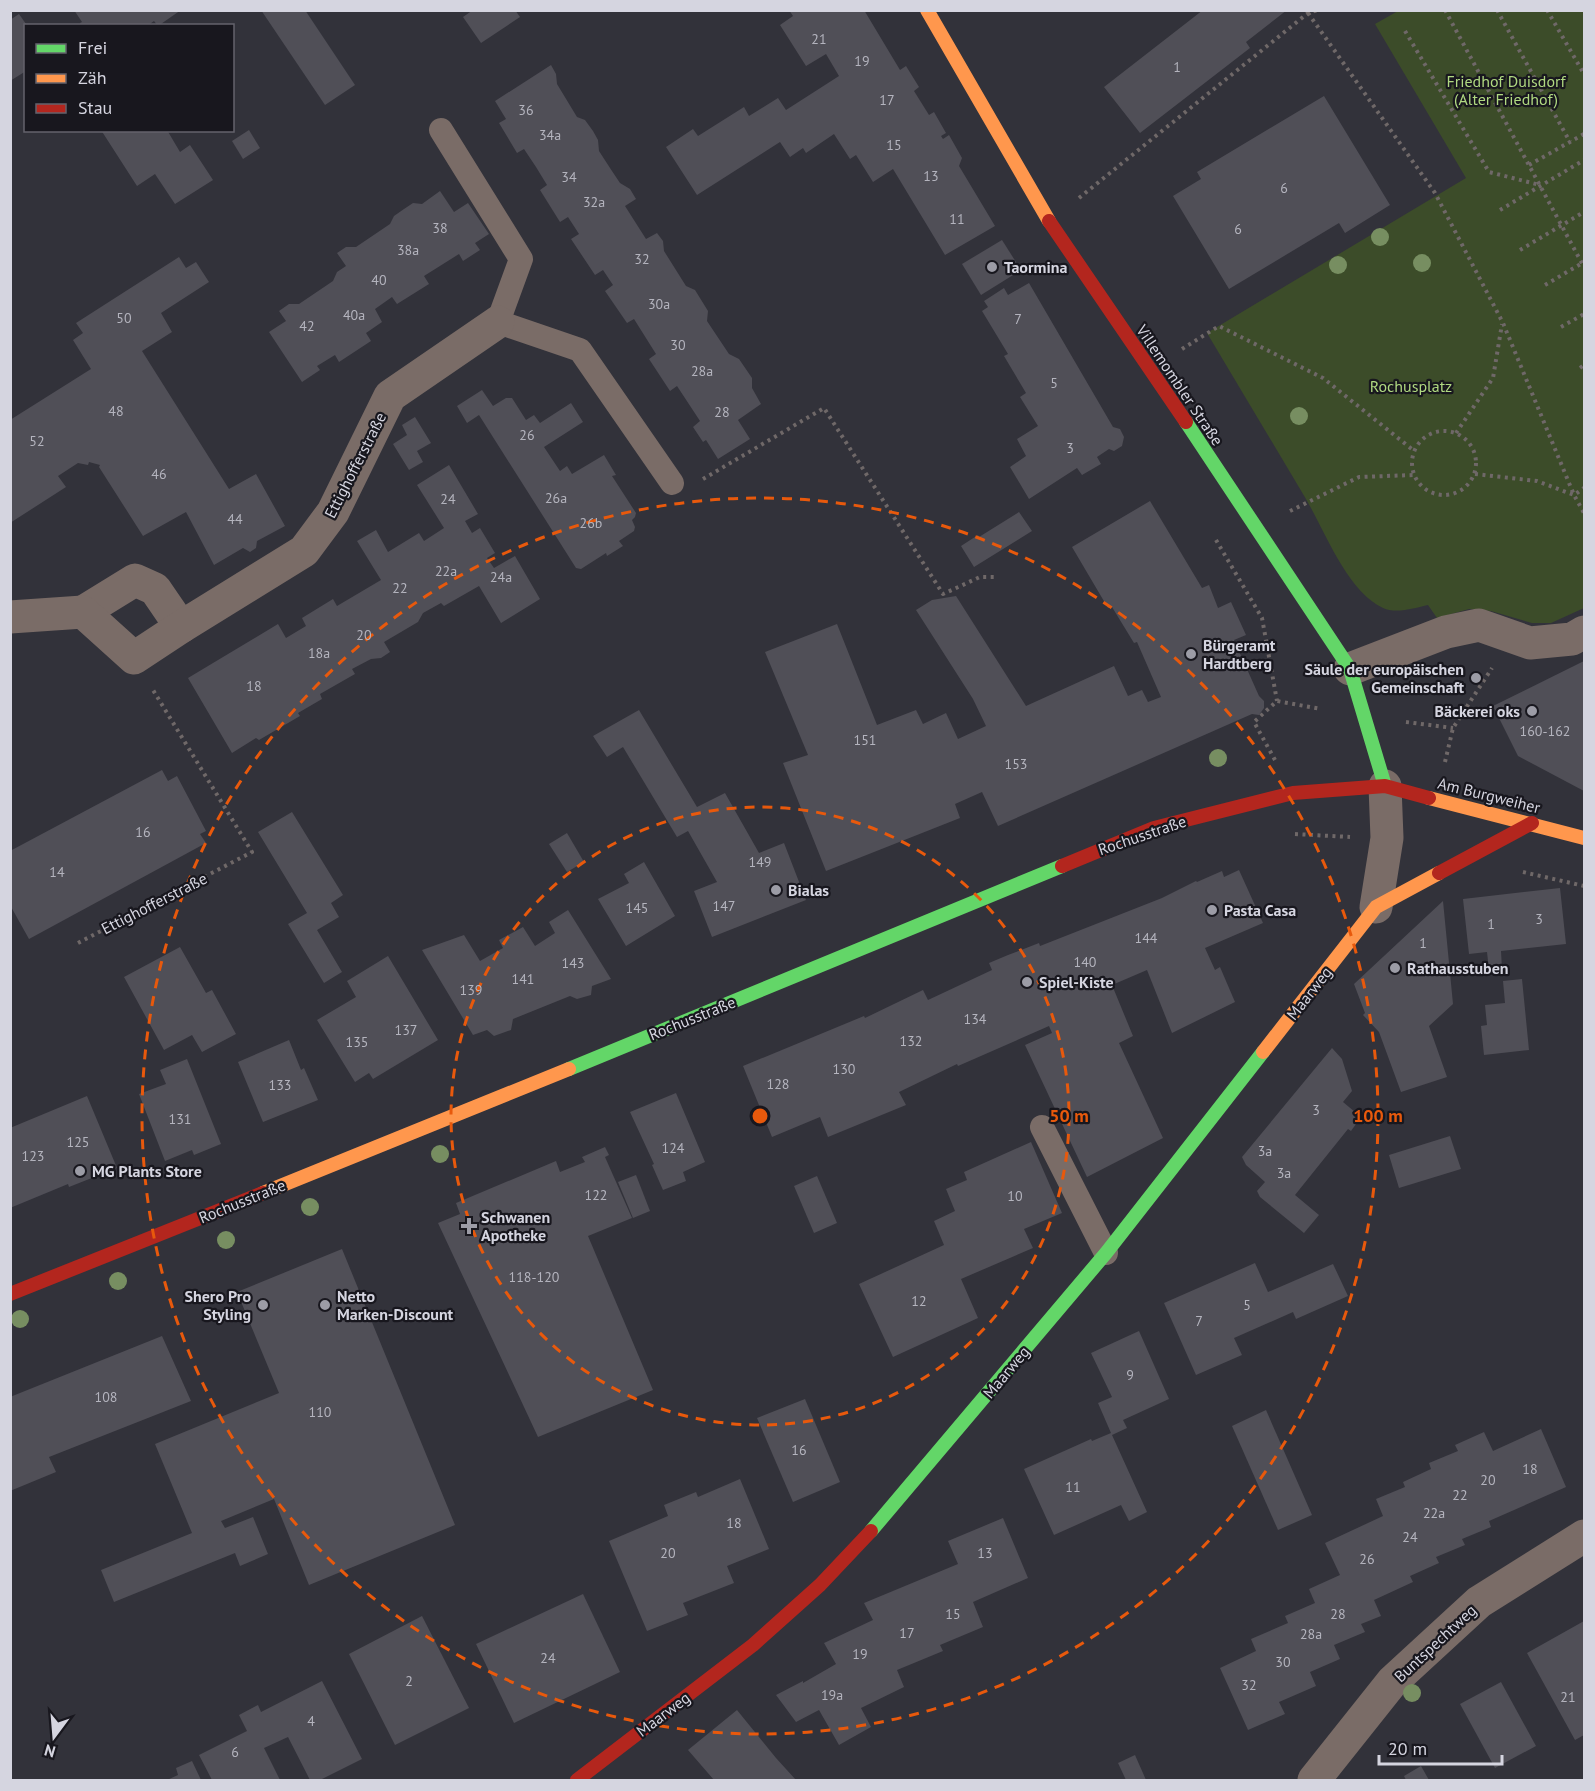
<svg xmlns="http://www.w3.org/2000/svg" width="1595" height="1791" font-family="'PT Sans',sans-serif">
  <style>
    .green { fill: #3c4c29 }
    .building { fill: #504f57 }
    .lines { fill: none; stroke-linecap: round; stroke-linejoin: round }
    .path { stroke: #6f6868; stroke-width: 4; stroke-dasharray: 3 4.5; stroke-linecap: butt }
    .lane { stroke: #7a6c67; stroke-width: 24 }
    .street { stroke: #7a6c67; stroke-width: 33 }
    .fast { stroke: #63d668; stroke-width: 14 }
    .slow { stroke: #ff974d; stroke-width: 14 }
    .jam { stroke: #b3261e; stroke-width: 14 }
    .tree { fill: #778e61 }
    .ring { fill: none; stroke: #e8590c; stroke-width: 3; stroke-dasharray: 10 8 }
    .poi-dot { fill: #9c9ca6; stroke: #18171e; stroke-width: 2 }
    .labels { text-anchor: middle; stroke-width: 4.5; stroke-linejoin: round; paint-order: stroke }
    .number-label { font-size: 14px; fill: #b4b4be }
    .park-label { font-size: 16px; fill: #b0d981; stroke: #18171e }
    .poi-label { font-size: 16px; font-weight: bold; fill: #d5d5e0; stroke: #18171e; text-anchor: start }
    .street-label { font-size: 16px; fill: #d5d5e0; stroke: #18171e }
    .centre { fill: #e8590c; stroke: #18171e; stroke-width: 3 }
    .ring-label { font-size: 18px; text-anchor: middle; font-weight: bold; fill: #e8590c; stroke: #18171e; stroke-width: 4.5; stroke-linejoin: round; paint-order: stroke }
  </style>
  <rect width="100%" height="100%" fill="#32323a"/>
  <!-- green -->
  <path class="green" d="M1398,11h186v597l-33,15h-19l-41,-12 -22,-2 -32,9 -9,-13c-13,3 -32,9 -45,3 -37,-17 -59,-80 -80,-114 -32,-54 -64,-107 -96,-161l259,-155 -91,-154z"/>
  <!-- building -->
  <g class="building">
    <polygon points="74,10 181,10 158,26 154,21 147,26 81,26 80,23 82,22"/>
    <polygon points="261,10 305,10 355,85 325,105"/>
    <polygon points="473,10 515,10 520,17 481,43 463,17"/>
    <polygon points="789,10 864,10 900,70 906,66 919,87 914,91 929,115 934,112 946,133 941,136 943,139 949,135 962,158 959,166 995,226 945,255 893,169 873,182 856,155 850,159 834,134 806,153 803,148 790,157 780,142 697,195 666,147 693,129 698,136 744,107 749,116 778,98 786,110 839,76 826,54 806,66 780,25 793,16"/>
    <polygon points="1203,10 1287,10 1246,42 1250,48 1140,133 1104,87"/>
    <polygon points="19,14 26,24 26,71 10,81 10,20"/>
    <polygon points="551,65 556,74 557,84 577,117 585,120 593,131 598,140 599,151 610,168 620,183 630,189 636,199 625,206 646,239 657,233 663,241 664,251 686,286 695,290 708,311 707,321 729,354 739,359 752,378 752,388 761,404 738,420 750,439 718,459 706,440 703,442 693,427 700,421 677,386 670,391 649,359 656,354 634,319 627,323 605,291 613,285 603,270 595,275 571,239 579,234 568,217 560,222 540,190 547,185 536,167 524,149 517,153 499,123 506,119 495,101"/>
    <polygon points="1324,96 1390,205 1345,233 1339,223 1229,289 1173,196 1201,179 1197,172"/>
    <polygon points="101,130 167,130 180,152 190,145 213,180 175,204 155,174 137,186"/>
    <polygon points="249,130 260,148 243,159 232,141"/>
    <polygon points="440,191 454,212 468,203 489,234 475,243 480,250 463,261 459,254 424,276 429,284 397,304 392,297 375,309 382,322 366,333 371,341 339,362 335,355 317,366 320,370 302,382 269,332 286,321 279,311 289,304 299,304 333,281 337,272 346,266 337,253 346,247 356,247 390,224 394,216 404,209 413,203 422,204"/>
    <polygon points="1002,240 1021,270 981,295 962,264"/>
    <polygon points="179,257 186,268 196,262 209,282 161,313 172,332 142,351 229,489 256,474 285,526 257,541 256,548 250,552 243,548 214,565 186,512 143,536 99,467 100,465 89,462 88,465 78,463 58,476 66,487 10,523 10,420 91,369 73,340 83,333 76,323"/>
    <polygon points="1029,283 1113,427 1120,429 1124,437 1122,446 1114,451 1109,449 1097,457 1101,464 1082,475 1077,468 1029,499 1010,467 1026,456 1017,439 1038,426 1020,397 1026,393 1004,356 1008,354 982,311 988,307 984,301 1004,288 1008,295"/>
    <polygon points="482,390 493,406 506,398 512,398 526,420 534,415 540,423 571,403 583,422 544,447 560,471 567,466 572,474 604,455 616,475 612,476 636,513 635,517 632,520 635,527 634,531 619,541 623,546 607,556 606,553 581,569 576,568 479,415 467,423 457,406"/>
    <polygon points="415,417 431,443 417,451 423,462 409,470 393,444 407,435 402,425"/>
    <polygon points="449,465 478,514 465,521 472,533 480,528 495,553 487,558 494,568 515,556 540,599 501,623 479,586 444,606 441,603 423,613 418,622 384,642 390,652 381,658 371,659 352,669 355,674 320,694 322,699 298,713 300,716 259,740 256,738 232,753 188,678 278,624 286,638 306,626 302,618 333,599 337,606 381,580 357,541 376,530 388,552 419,533 424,541 444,528 417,485"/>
    <polygon points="1150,501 1202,588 1209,585 1218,608 1231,602 1246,635 1234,640 1259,696 1264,701 1264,708 1259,715 1252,714 998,826 982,792 955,804 960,818 826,871 783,763 808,755 765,652 837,624 877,725 916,710 923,724 946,713 958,739 986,726 973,699 916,610 932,600 956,596 1026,706 1114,666 1128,696 1142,690 1148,702 1161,697 1137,642 1134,643 1112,607 1108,608 1072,547"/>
    <polygon points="1019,512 1032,531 974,567 961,546 978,535 979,537"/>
    <polygon points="1584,661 1584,791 1518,756 1493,706"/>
    <polygon points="639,710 697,807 725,793 759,853 784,843 806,900 712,937 694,891 717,882 688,831 677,837 623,747 607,757 593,736"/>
    <polygon points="162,770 168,781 177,776 206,831 200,834 206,843 29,939 10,905 10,851"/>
    <polygon points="292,812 343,895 331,903 339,917 317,930 342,972 324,983 288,924 307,913 258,832"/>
    <polygon points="567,833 584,862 567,872 549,844"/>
    <polygon points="644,862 675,916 626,946 598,899 629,883 624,874"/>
    <polygon points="1239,870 1263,923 1205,948 1215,970 1220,967 1235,1002 1172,1033 1147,970 1112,985 1133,1036 1119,1043 1163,1138 1087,1177 1025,1045 1052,1033 1049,1026 958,1066 957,1064 899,1092 906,1105 828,1137 820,1117 772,1137 743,1066 864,1016 865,1018 923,990 928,1000 992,970 989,963 1008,955 1039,943 1040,946 1162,898 1196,881 1197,882 1222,871 1224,877"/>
    <polygon points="1560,888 1566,944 1501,951 1502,969 1489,970 1487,952 1469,954 1463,899"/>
    <polygon points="1443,901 1453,1004 1429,1026 1447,1077 1401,1092 1379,1032 1363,1015 1365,1013 1354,984"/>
    <polygon points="568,910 611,979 592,986 591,995 577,999 570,996 513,1019 511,1030 494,1036 487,1030 473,1035 422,950 464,935 480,961 503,948 499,940 523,927 535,946 555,933 549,922"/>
    <polygon points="180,947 206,993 212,990 236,1034 202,1052 192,1035 164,1050 124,977"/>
    <polygon points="388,956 438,1040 373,1079 369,1073 355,1082 317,1020 356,997 347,981"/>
    <polygon points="1522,979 1529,1050 1484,1055 1481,1026 1487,1025 1485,1005 1505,1003 1503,981"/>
    <polygon points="289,1040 301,1070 304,1068 318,1100 263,1122 238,1062"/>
    <polygon points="1332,1048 1342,1059 1352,1091 1343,1102 1361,1117 1351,1131 1348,1129 1295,1195 1319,1215 1304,1233 1260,1197 1257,1191 1265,1182 1246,1165 1242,1157"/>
    <polygon points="187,1059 221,1144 194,1155 192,1150 165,1161 139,1094 166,1084 160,1070"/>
    <polygon points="676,1093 705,1162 683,1172 686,1181 663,1190 652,1165 654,1164 630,1112"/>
    <polygon points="87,1096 117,1168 69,1187 68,1184 10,1208 10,1128"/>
    <polygon points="1450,1136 1461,1169 1399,1188 1389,1155"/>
    <polygon points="1031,1142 1062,1213 1024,1229 1033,1248 961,1279 978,1318 893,1357 859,1284 944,1245 934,1221 955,1211 946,1189 967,1180 964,1172"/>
    <polygon points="605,1147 609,1155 605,1157 632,1218 588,1236 653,1390 538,1437 438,1223 460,1214 456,1203 556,1161 560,1172 585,1162 582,1157"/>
    <polygon points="636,1175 650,1211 633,1218 618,1182"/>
    <polygon points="817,1176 837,1223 814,1233 794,1186"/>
    <polygon points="342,1249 455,1525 309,1585 274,1499 221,1521 225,1528 253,1517 268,1554 240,1566 235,1553 114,1602 101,1570 192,1533 155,1444 279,1393 237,1292"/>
    <polygon points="1255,1263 1268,1292 1333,1264 1348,1296 1296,1319 1293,1312 1234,1338 1242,1355 1196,1375 1164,1303"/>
    <polygon points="1139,1331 1169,1399 1123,1420 1127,1428 1112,1435 1147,1512 1129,1521 1121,1505 1054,1535 1024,1469 1091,1439 1092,1441 1111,1433 1098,1403 1112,1397 1091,1353"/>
    <polygon points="162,1336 191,1401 49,1457 56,1472 10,1491 10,1397"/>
    <polygon points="805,1399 840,1482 793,1502 757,1418"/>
    <polygon points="1266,1410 1312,1515 1278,1530 1232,1426"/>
    <polygon points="1541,1429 1566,1487 1489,1521 1491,1527 1462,1539 1465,1545 1436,1557 1439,1563 1410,1576 1413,1582 1374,1600 1381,1616 1361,1624 1365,1632 1334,1645 1340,1659 1310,1672 1316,1686 1279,1702 1285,1714 1248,1730 1220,1668 1256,1651 1251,1639 1288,1623 1285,1616 1315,1603 1309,1589 1340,1575 1325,1543 1383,1516 1376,1499 1405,1487 1403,1482 1431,1469 1429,1463 1458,1451 1455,1445 1484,1432 1493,1451"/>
    <polygon points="740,1479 769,1549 727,1566 734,1583 683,1603 688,1615 647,1631 609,1541 668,1516 664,1505 696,1492 698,1497"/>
    <polygon points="1003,1518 1028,1578 973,1602 983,1627 940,1645 943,1651 897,1670 904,1687 861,1708 871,1727 839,1745 819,1710 796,1722 776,1695 803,1681 803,1683 836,1664 824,1643 873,1620 864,1603 958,1564 948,1541"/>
    <polygon points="583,1594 620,1672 514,1723 476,1644"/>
    <polygon points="422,1616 469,1708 395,1745 349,1654"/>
    <polygon points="1584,1621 1584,1735 1575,1740 1527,1653"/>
    <polygon points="322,1681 362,1759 320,1780 310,1780 288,1737 264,1748 280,1780 212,1780 199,1755 247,1731 239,1715 258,1705 261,1712"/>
    <polygon points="1501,1682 1536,1746 1495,1768 1460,1704"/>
    <polygon points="737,1710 776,1758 796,1780 714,1780 688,1750"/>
    <polygon points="1135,1755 1146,1780 1126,1780 1118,1763"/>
    <polygon points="192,1761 201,1780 167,1780 178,1775 176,1768"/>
    <polygon points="1421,1766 1429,1780 1406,1780 1404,1776"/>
  </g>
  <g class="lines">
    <!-- path -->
    <g class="path">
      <polyline points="1445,10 1584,267"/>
      <polyline points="1497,10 1570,142"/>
      <polyline points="1547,10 1584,74"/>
      <polyline points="1308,13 1435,193 1503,323 1574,495 1584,513"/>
      <polyline points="1405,31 1489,172 1540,185"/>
      <polyline points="1529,165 1584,134"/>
      <polyline points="1079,198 1308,13 1318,10"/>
      <polyline points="1500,210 1584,160"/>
      <polyline points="1520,250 1584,212"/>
      <polyline points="1545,285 1584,262"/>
      <polyline points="1561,327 1584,314"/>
      <polyline points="1182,349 1219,326 1323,378 1413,450"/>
      <polyline points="1580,368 1584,365"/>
      <circle cx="1444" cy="463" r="32"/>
      <polyline points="1456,433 1493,378 1502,324"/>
      <polyline points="1475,474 1537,481 1574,495 1584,488"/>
      <polyline points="703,479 824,408 943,594 980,577 994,577"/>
      <polyline points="1290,511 1359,477 1413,475"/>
      <polyline points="1216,540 1262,618 1277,701"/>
      <polyline points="1406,722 1453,728"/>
      <polyline points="1275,760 1254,722 1277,701 1321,709"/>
      <polyline points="1445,762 1453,728 1492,668"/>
      <polyline points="1295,834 1350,837"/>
      <polyline points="1523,872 1584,886"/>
      <polyline points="78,943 252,852 153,690"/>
    </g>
    <!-- lane -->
    <g class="lane">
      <polyline points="441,130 521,259 498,322 580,350 672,483"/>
      <polyline points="1042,1127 1106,1253"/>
    </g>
    <!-- street -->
    <g class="street">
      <polyline points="83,612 135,580 155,589 181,627"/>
      <polyline points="10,617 83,612 134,658 181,627 304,551 333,512 390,396 498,322"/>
      <polyline points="1350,669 1446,632 1479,625 1530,643 1572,639 1584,632"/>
      <polyline points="1376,907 1387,838 1385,786"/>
      <polyline points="1314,1780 1392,1682 1479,1602 1584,1536"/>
    </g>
    <!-- fast -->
    <g class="fast">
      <polyline points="1186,422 1350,669 1385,786"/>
      <polyline points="569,1069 1062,866"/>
      <polyline points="871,1531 1106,1253 1263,1052"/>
    </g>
    <!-- slow -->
    <g class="slow">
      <polyline points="927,10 1049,221"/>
      <polyline points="1429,798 1584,838"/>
      <polyline points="1263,1052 1376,907 1439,873"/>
      <polyline points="263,1193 569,1069"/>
    </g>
    <!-- jam -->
    <g class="jam">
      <polyline points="1049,221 1186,422"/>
      <polyline points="1062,866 1154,828 1293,793 1385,786 1429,798"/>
      <polyline points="1439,873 1532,823"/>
      <polyline points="10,1294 263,1193"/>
      <polyline points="577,1780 753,1645 820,1585 871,1531"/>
    </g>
  </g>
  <!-- trees -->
  <g class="tree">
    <circle cx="1380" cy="237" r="9"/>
    <circle cx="1422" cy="263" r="9"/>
    <circle cx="1338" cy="265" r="9"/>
    <circle cx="1299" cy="416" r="9"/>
    <circle cx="1218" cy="758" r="9"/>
    <circle cx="440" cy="1154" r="9"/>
    <circle cx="310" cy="1207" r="9"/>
    <circle cx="226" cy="1240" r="9"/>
    <circle cx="118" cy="1281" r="9"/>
    <circle cx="20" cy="1319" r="9"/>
    <circle cx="1412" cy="1693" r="9"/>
  </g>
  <!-- distance rings -->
  <g class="ring">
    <circle cx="760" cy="1116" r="309"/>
    <circle cx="760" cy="1116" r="618"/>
  </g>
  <!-- markers -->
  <g class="poi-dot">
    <circle cx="992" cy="267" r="6"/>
    <circle cx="1191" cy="654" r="6"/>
    <circle cx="1476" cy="678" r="6"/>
    <circle cx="1532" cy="711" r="6"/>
    <circle cx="776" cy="890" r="6"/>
    <circle cx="1212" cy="910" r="6"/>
    <circle cx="1395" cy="968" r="6"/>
    <circle cx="1027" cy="982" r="6"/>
    <circle cx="80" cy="1171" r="6"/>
    <path d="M466 1217h6v6h6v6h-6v6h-6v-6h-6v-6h6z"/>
    <circle cx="263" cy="1305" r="6"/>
    <circle cx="325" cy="1305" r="6"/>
  </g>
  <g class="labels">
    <!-- number labels -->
    <g class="number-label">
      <text x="819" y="44">21</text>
      <text x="862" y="66">19</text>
      <text x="1177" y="72">1</text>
      <text x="887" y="105">17</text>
      <text x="526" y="115">36</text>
      <text x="550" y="140">34a</text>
      <text x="894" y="150">15</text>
      <text x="931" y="181">13</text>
      <text x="569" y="182">34</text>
      <text x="1284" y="193">6</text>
      <text x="594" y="207">32a</text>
      <text x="957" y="224">11</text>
      <text x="440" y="233">38</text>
      <text x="1238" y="234">6</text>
      <text x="408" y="255">38a</text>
      <text x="642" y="264">32</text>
      <text x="379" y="285">40</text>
      <text x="659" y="309">30a</text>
      <text x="354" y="320">40a</text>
      <text x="124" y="323">50</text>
      <text x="1018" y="324">7</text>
      <text x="307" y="331">42</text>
      <text x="678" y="350">30</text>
      <text x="702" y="376">28a</text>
      <text x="1054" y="388">5</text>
      <text x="116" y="416">48</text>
      <text x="722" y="417">28</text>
      <text x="527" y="440">26</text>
      <text x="37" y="446">52</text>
      <text x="1070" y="453">3</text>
      <text x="159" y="479">46</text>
      <text x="556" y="503">26a</text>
      <text x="448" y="504">24</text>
      <text x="235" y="524">44</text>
      <text x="591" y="528">26b</text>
      <text x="446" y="576">22a</text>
      <text x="501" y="582">24a</text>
      <text x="400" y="593">22</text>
      <text x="364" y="640">20</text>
      <text x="319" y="658">18a</text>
      <text x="254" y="691">18</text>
      <text x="1545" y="736">160-162</text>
      <text x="865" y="745">151</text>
      <text x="1016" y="769">153</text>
      <text x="143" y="837">16</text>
      <text x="760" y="867">149</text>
      <text x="57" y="877">14</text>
      <text x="724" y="911">147</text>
      <text x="637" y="913">145</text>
      <text x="1539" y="924">3</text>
      <text x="1491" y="929">1</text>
      <text x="1146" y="943">144</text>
      <text x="1423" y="948">1</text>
      <text x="1085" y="967">140</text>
      <text x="573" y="968">143</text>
      <text x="523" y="984">141</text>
      <text x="471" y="995">139</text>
      <text x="975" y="1024">134</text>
      <text x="406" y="1035">137</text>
      <text x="911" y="1046">132</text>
      <text x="357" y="1047">135</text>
      <text x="844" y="1074">130</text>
      <text x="778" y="1089">128</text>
      <text x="280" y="1090">133</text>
      <text x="1316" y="1115">3</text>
      <text x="180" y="1124">131</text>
      <text x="78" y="1147">125</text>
      <text x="673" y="1153">124</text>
      <text x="1265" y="1156">3a</text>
      <text x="33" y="1161">123</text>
      <text x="1284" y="1178">3a</text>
      <text x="596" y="1200">122</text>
      <text x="1015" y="1201">10</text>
      <text x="534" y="1282">118-120</text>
      <text x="919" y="1306">12</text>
      <text x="1247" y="1310">5</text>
      <text x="1199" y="1326">7</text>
      <text x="1130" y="1380">9</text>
      <text x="106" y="1402">108</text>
      <text x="320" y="1417">110</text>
      <text x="799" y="1455">16</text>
      <text x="1530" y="1474">18</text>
      <text x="1488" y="1485">20</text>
      <text x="1073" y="1492">11</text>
      <text x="1460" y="1500">22</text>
      <text x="1434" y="1518">22a</text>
      <text x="734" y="1528">18</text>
      <text x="1410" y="1542">24</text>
      <text x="668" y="1558">20</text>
      <text x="985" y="1558">13</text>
      <text x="1367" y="1564">26</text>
      <text x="953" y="1619">15</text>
      <text x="1338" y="1619">28</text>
      <text x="907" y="1638">17</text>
      <text x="1311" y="1639">28a</text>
      <text x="860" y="1659">19</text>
      <text x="548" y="1663">24</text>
      <text x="1283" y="1667">30</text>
      <text x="409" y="1686">2</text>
      <text x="1249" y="1690">32</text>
      <text x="832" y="1700">19a</text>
      <text x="1568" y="1702">21</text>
      <text x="311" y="1726">4</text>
      <text x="235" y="1757">6</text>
    </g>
    <!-- park labels -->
    <g class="park-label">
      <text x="1506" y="87">Friedhof Duisdorf<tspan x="1506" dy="18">(Alter Friedhof)</tspan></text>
      <text x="1411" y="392">Rochusplatz</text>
    </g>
    <!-- poi labels -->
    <g class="poi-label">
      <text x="1004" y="273">Taormina</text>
      <text x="1203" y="651">Bürgeramt<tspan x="1203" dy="18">Hardtberg</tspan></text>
      <text x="1464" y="675" text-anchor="end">Säule der europäischen<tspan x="1464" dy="18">Gemeinschaft</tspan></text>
      <text x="1520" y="717" text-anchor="end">Bäckerei oks</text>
      <text x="788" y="896">Bialas</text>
      <text x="1224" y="916">Pasta Casa</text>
      <text x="1407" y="974">Rathausstuben</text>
      <text x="1039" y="988">Spiel-Kiste</text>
      <text x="92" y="1177">MG Plants Store</text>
      <text x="481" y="1223">Schwanen<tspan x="481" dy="18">Apotheke</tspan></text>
      <text x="251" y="1302" text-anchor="end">Shero Pro<tspan x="251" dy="18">Styling</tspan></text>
      <text x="337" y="1302">Netto<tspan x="337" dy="18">Marken-Discount</tspan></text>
    </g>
    <!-- street labels -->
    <g class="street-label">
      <text transform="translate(1180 385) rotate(56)" y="6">Villemombler Straße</text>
      <text transform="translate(355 465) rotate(-63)" y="6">Ettighofferstraße</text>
      <text transform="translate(1489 795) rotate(14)" y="6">Am Burgweiher</text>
      <text transform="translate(1142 835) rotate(-19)" y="6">Rochusstraße</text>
      <text transform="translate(154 903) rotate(-27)" y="6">Ettighofferstraße</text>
      <text transform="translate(1309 993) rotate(-52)" y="6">Maarweg</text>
      <text transform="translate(692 1018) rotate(-22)" y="6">Rochusstraße</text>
      <text transform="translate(242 1201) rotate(-22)" y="6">Rochusstraße</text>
      <text transform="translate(1006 1372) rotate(-50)" y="6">Maarweg</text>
      <text transform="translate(1435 1643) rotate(-43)" y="6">Buntspechtweg</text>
      <text transform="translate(663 1714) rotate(-37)" y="6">Maarweg</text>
    </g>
  </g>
  <circle cx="760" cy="1116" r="9" class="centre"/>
  <g class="ring-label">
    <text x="1069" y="1122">50 m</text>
    <text x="1378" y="1122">100 m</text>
  </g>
  <!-- border -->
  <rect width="1595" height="1791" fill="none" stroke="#d5d5e0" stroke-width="24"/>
  <!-- legend -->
  <rect x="24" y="24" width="210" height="108" fill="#18171e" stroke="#64636c" stroke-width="1.5"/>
  <rect x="36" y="44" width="30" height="9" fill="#63d668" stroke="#64636c" stroke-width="1.5"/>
  <text x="78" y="54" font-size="18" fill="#d5d5e0">Frei</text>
  <rect x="36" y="74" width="30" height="9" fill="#ff974d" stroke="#64636c" stroke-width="1.5"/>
  <text x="78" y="84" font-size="18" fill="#d5d5e0">Zäh</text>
  <rect x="36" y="104" width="30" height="9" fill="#b3261e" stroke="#64636c" stroke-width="1.5"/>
  <text x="78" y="114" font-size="18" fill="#d5d5e0">Stau</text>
  <!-- north arrow -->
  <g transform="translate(54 1737) rotate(196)" stroke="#18171e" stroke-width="4.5" paint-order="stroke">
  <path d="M0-4.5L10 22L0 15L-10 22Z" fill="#d5d5e0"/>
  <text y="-9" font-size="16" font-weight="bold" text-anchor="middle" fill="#d5d5e0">N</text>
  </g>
  <!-- scale -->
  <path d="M1379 1755v9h123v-9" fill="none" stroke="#d5d5e0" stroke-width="3"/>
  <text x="1388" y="1755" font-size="18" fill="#d5d5e0" stroke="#18171e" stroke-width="4.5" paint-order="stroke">20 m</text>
</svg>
